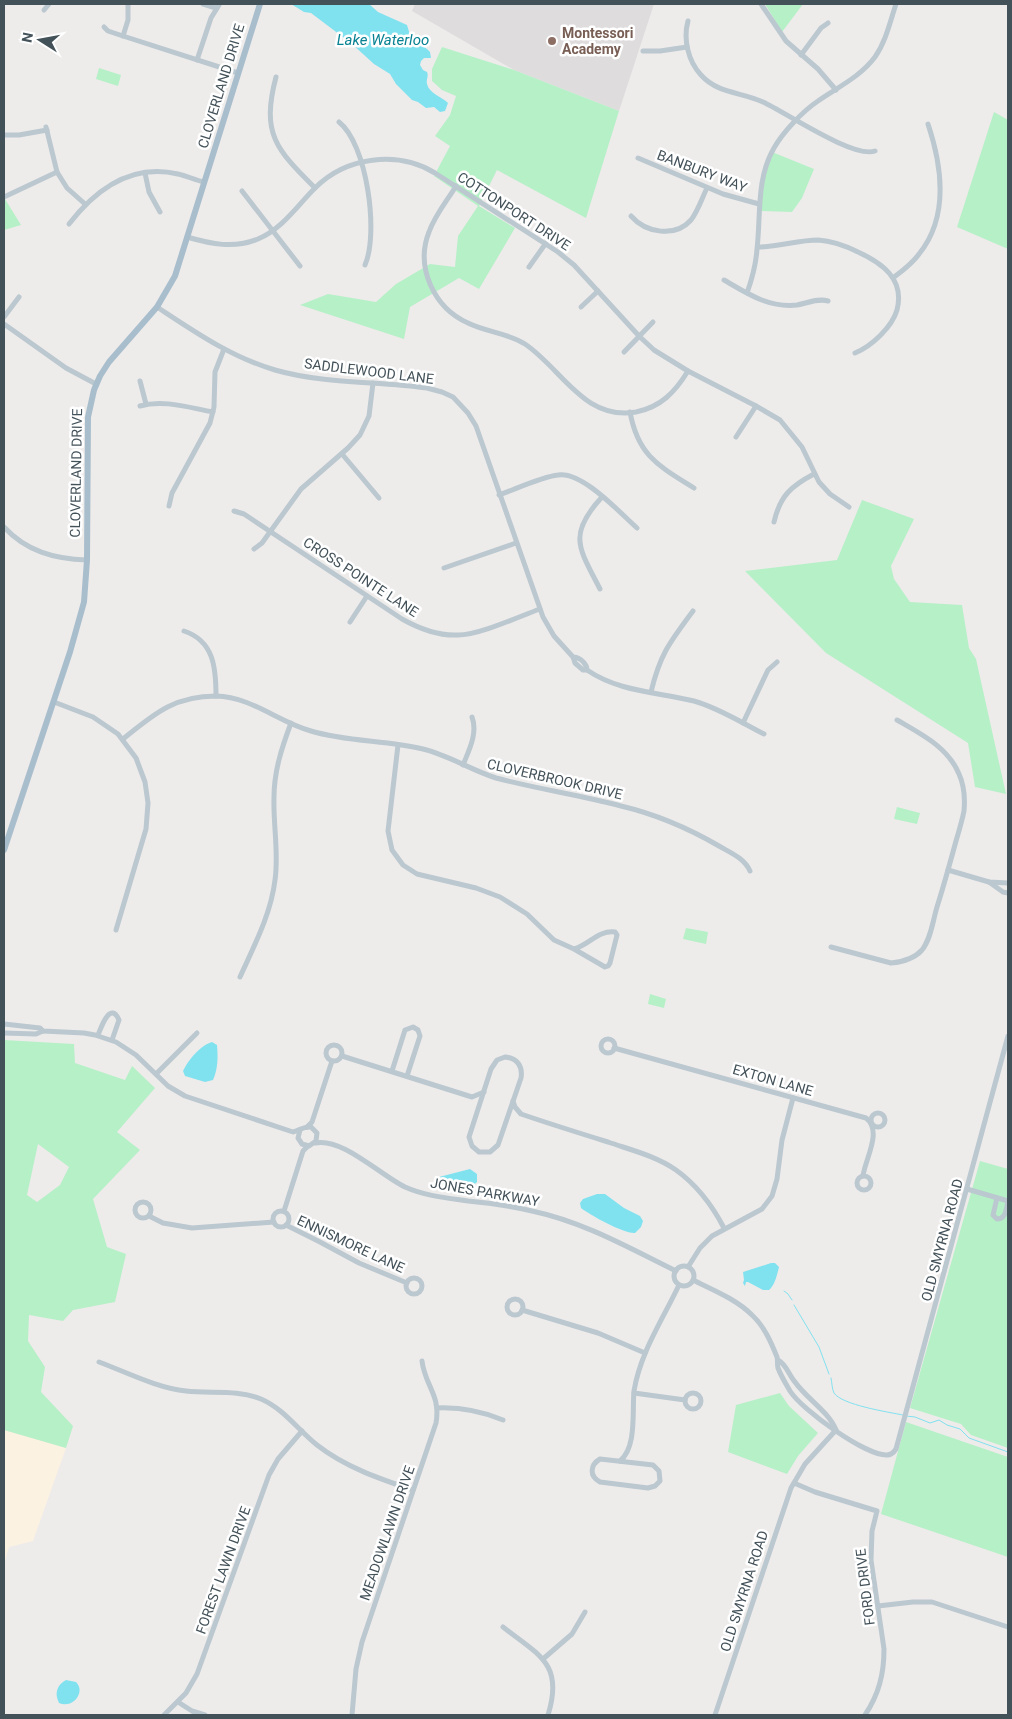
<svg xmlns="http://www.w3.org/2000/svg" width="1012" height="1719" font-family="Roboto,sans-serif">
  <style>
    .commercial { fill: #fcf2e1 }
    .education { fill: #dfdcdd }
    .green { fill: #b6f0c7; fill-rule: evenodd }
    .water { fill: #81e2ef }
    .lines { fill: none; stroke-linecap: round; stroke-linejoin: round }
    .stream { stroke: #81e2ef; stroke-width: 1 }
    .minor { stroke: #bbc8cf; stroke-width: 5 }
    .major { stroke: #a9becc; stroke-width: 6 }
    .education-dot { fill: #8d6e63; stroke: #fff; stroke-width: 2 }
    .labels { text-anchor: middle; stroke-width: 5; stroke-linejoin: round; paint-order: stroke }
    .education-label { font-size: 14px; font-weight: bold; fill: #785e54; stroke: #fff; text-anchor: start }
    .street-label { font-size: 14px; fill: #435159; stroke: #fff }
    .water-label { font-size: 15px; font-style: italic; fill: #088292; stroke: #fff }
  </style>
  <rect width="100%" height="100%" fill="#eeebeb"/>
  <!-- commercial -->
  <polygon class="commercial" points="4,1430 66,1448 33,1541 9,1547 4,1564"/>
  <!-- education -->
  <polygon class="education" points="415,4 654,4 619,111 514,70 412,11"/>
  <!-- green -->
  <g class="green">
    <polygon points="765,4 803,4 782,32"/>
    <polygon points="442,47 514,70 619,111 586,218 497,170 479,206 515,228 479,289 459,278 410,307 404,339 300,305 328,294 376,302 396,284 430,264 455,267 458,236 478,206 434,176 450,146 435,136 450,115 456,96 442,90 432,81 432,69"/>
    <polygon points="99,68 121,75 118,86 96,79"/>
    <polygon points="994,112 1008,120 1008,249 957,227"/>
    <polygon points="772,152 814,169 802,198 792,212 759,211 760,193"/>
    <polygon points="5,199 21,225 4,230 4,200"/>
    <polygon points="862,500 914,519 891,566 894,579 910,602 962,605 969,648 976,659 1006,794 975,787 968,743 826,653 745,571 837,560"/>
    <polygon points="897,807 920,813 917,824 894,819"/>
    <polygon points="686,928 708,932 706,944 683,939"/>
    <polygon points="650,994 666,999 664,1008 648,1004"/>
    <path d="M4,1040l70,4 1,19 50,17 7,-14 23,22 -38,44 23,18 -47,49 14,48 19,7 -11,48 -42,8 -10,11 -34,-6 -1,26 17,26 -4,25 32,34 -7,22 -62,-18zM38,1144l31,23 -9,18 -23,17 -10,-7z"/>
    <polygon points="980,1161 1008,1169 1008,1448 971,1435 961,1424 910,1408"/>
    <polygon points="780,1393 789,1406 818,1433 798,1456 787,1474 728,1452 736,1405"/>
    <polygon points="906,1422 1008,1457 1008,1557 881,1514"/>
  </g>
  <!-- water -->
  <g class="water">
    <path d="M291,4h78l9,8 29,13 4,13c8,3 14,9 19,14l1,6h-7l-3,3 -1,4 3,5 4,2c2,4 -1,7 0,12 2,9 15,13 21,19l-3,8 -5,1 -6,-5 -8,1 -8,-6 -6,-2 -16,-16 -6,-10 -16,-10 -22,-20 -41,-31 -7,-1z"/>
    <path d="M212,1042l5,3c1,12 1,24 -4,35l-8,2 -20,-6 -2,-5c5,-11 18,-26 29,-29z"/>
    <path d="M470,1169l7,5v8l-9,8c-7,-1 -15,-5 -21,-1l-1,-3 -4,-2 -5,-4 2,-3z"/>
    <path d="M597,1194h8l19,14 16,8 3,5 -2,6 -6,6c-11,1 -45,-18 -54,-25l-1,-5 3,-4z"/>
    <path d="M771,1263h4l4,4c-2,8 -4,18 -10,23h-6l-15,-8h-2l-1,4 -2,-3 1,-3 -1,-8z"/>
    <path d="M66,1680l10,2c10,10 -3,27 -17,21 -5,-10 -2,-18 7,-23z"/>
  </g>
  <g class="lines">
    <!-- stream -->
    <g class="stream">
      <polyline points="784,1291 788,1294 792,1300"/>
      <polyline points="794,1305 819,1347 829,1374"/>
      <path d="M831,1378c1,5 1,11 3,15 8,12 54,19 69,22"/>
      <polyline points="906,1416 915,1417 930,1423 939,1420 947,1425 960,1429 969,1438 1008,1452"/>
    </g>
    <!-- minor -->
    <g class="minor">
      <polyline points="203,4 216,8"/>
      <polyline points="761,4 786,41 818,69 836,90"/>
      <polyline points="44,10 49,4"/>
      <path d="M688,21c-5,18 0,40 13,54 17,19 41,17 62,27 22,10 91,57 112,49"/>
      <polyline points="104,27 108,31 123,36 238,73"/>
      <polyline points="123,36 128,20 128,4"/>
      <polyline points="643,51 660,51 687,47"/>
      <polyline points="801,55 821,28 828,23"/>
      <polyline points="197,60 211,18 219,5"/>
      <path d="M276,77c-15,57 0,72 39,111"/>
      <path d="M339,122c28,22 40,111 26,143"/>
      <polyline points="46,127 57,172 67,188 85,204"/>
      <polyline points="4,135 19,135 47,130"/>
      <polyline points="638,158 723,194 759,204"/>
      <polyline points="145,173 149,192 160,212"/>
      <path d="M456,186c-9,15 -21,29 -27,46 -14,35 5,76 39,91 18,9 40,10 57,21 37,25 59,77 111,68 25,-5 39,-20 52,-41"/>
      <polyline points="242,191 300,266"/>
      <polyline points="4,197 57,172"/>
      <path d="M631,216c15,17 44,22 60,4 7,-9 11,-22 16,-32"/>
      <path d="M69,224c27,-35 62,-61 109,-50 9,2 17,6 26,8"/>
      <path d="M187,237c24,7 47,12 71,2 24,-10 39,-33 57,-51 31,-31 82,-38 120,-15l123,79 16,13 65,71 15,14 34,21 68,35 24,14 22,27 17,35 11,12 19,13"/>
      <path d="M758,247c20,0 40,-7 60,-7 15,1 28,6 40,12 24,11 47,27 39,58 -5,17 -25,36 -42,43"/>
      <polyline points="529,267 546,243"/>
      <path d="M893,278c9,-7 19,-14 26,-24 30,-37 23,-88 9,-130"/>
      <path d="M724,280c24,14 45,28 73,25 11,-2 21,-7 31,-4"/>
      <path d="M747,293c5,-14 9,-29 10,-44 4,-34 -1,-70 17,-101 9,-16 29,-37 44,-47 20,-14 42,-24 57,-44 11,-16 15,-35 21,-53"/>
      <path d="M157,307c38,25 74,50 118,63 49,14 102,11 152,18l15,4 11,5 15,16 8,13 67,191 11,19 19,21 2,6 8,7h4c0,-6 -7,-13 -14,-13"/>
      <polyline points="581,307 598,291"/>
      <polyline points="4,317 19,297"/>
      <polyline points="4,324 66,368 96,384"/>
      <polyline points="624,352 653,322"/>
      <polyline points="140,381 146,404"/>
      <path d="M140,406c24,-7 50,2 73,6"/>
      <path d="M630,412c8,44 29,54 64,76"/>
      <polyline points="736,437 756,406"/>
      <polyline points="342,454 379,498"/>
      <path d="M499,495c17,-6 42,-18 59,-20 24,-4 61,37 79,53"/>
      <polyline points="169,506 172,493 210,423 214,407 215,372 224,349"/>
      <path d="M234,511l10,3 158,105c16,9 37,17 56,16 21,0 60,-18 82,-26"/>
      <path d="M774,522c6,-26 17,-36 40,-48"/>
      <path d="M4,527c22,24 50,32 83,33"/>
      <polyline points="254,549 262,543 301,489 348,448 360,435 369,416 373,383"/>
      <polyline points="444,568 516,543"/>
      <path d="M600,589c-21,-41 -33,-54 2,-92"/>
      <polyline points="350,622 367,596"/>
      <path d="M184,631c30,10 32,37 32,65"/>
      <path d="M587,670c32,22 71,22 107,31 25,7 48,22 70,33"/>
      <path d="M651,692c9,-38 19,-50 42,-81"/>
      <polyline points="54,702 93,717 118,734 136,758 145,782 148,803 146,829 116,930"/>
      <polyline points="743,723 768,670 777,662"/>
      <path d="M123,739c31,-25 51,-43 93,-43 36,1 62,26 95,35 36,11 75,9 112,18 25,6 48,21 73,29 41,11 84,17 125,28 34,8 67,22 98,40 12,7 25,12 31,25"/>
      <path d="M398,745l-10,86 4,19 11,15 14,9 59,14 24,9 27,17 27,26 20,9 31,18 3,-1 2,-3 7,-28 -2,-3c-17,-2 -26,13 -41,17"/>
      <path d="M463,765c6,-15 15,-32 9,-48"/>
      <polyline points="948,870 989,882 1008,883"/>
      <polyline points="989,882 1003,892 1008,893"/>
      <path d="M831,947l60,16c11,-1 23,-4 31,-13 9,-11 11,-30 15,-43 7,-22 13,-44 19,-66 3,-10 6,-20 8,-30 1,-11 0,-26 -5,-37 -11,-27 -38,-40 -62,-54"/>
      <path d="M240,977c14,-31 31,-63 35,-97 4,-27 -2,-55 -1,-83 0,-26 8,-50 17,-74"/>
      <path d="M4,1024l36,4 3,3 41,2 11,2 21,7 20,13 32,31 17,10 108,36c7,-2 11,-6 18,-5l6,6 -1,8 -7,5 -7,-2 -4,-6 2,-8"/>
      <polyline points="4,1033 36,1034 43,1031"/>
      <path d="M98,1035c3,-7 12,-35 21,-15l-7,20"/>
      <circle cx="608" cy="1046" r="7"/>
      <circle cx="334" cy="1053" r="8"/>
      <path d="M614,1048l252,70c17,13 -1,41 -3,58"/>
      <polyline points="342,1056 472,1097 484,1092"/>
      <path d="M505,1057c12,1 18,9 16,21l-23,67 -8,7h-11l-7,-6 -3,-9 22,-68 6,-9z"/>
      <polyline points="392,1071 405,1030 413,1027 418,1030 420,1036 407,1076"/>
      <polyline points="156,1074 197,1033"/>
      <path d="M513,1101l2,6 6,7c29,10 58,19 87,28 23,8 48,14 68,28 21,15 36,35 48,58"/>
      <circle cx="878" cy="1120" r="7"/>
      <polyline points="307,1127 312,1122 332,1061"/>
      <path d="M315,1143c27,-6 65,32 90,44 20,9 42,11 63,14 22,2 43,5 64,10 52,11 97,37 144,60"/>
      <circle cx="864" cy="1183" r="7"/>
      <polyline points="967,1189 1008,1201"/>
      <path d="M997,1198l-4,17 4,4c9,0 9,-10 11,-17"/>
      <circle cx="143" cy="1210" r="8"/>
      <polyline points="284,1211 303,1151 308,1146"/>
      <circle cx="281" cy="1219" r="8"/>
      <polyline points="149,1216 163,1223 192,1228 274,1222"/>
      <polyline points="286,1225 320,1242 359,1263 407,1283"/>
      <circle cx="684" cy="1276" r="10"/>
      <polyline points="688,1267 700,1248 712,1236 762,1209 772,1196 777,1179 782,1140 793,1098"/>
      <circle cx="414" cy="1286" r="8"/>
      <path d="M693,1280c20,10 43,19 59,35 12,11 19,27 25,42 1,4 0,7 1,11 3,8 8,16 12,23 12,19 76,65 97,64 4,0 7,-3 9,-6l112,-413"/>
      <circle cx="515" cy="1307" r="8"/>
      <polyline points="522,1310 598,1333 645,1353"/>
      <path d="M778,1360c8,4 11,15 17,22 11,16 34,30 41,48"/>
      <path d="M99,1362c27,10 58,26 87,29 25,3 50,-2 75,8 23,10 37,31 56,46 28,22 63,34 96,45"/>
      <polyline points="634,1393 685,1400"/>
      <circle cx="693" cy="1401" r="8"/>
      <path d="M437,1408c24,-1 44,3 66,12"/>
      <path d="M600,1459l53,6 6,6 1,10 -5,5 -7,2 -48,-6c-11,-6 -10,-17 0,-23z"/>
      <path d="M620,1461c17,-14 12,-49 14,-70 6,-38 29,-72 45,-106"/>
      <path d="M794,1483l21,9 62,19 -5,20 -1,29 13,89c0,25 -5,45 -19,66"/>
      <polyline points="878,1606 913,1602 932,1602 1008,1627"/>
      <path d="M503,1627c36,28 61,37 45,88"/>
      <polyline points="543,1659 572,1634 585,1612"/>
      <polyline points="178,1702 192,1711 205,1715"/>
      <polyline points="164,1715 186,1693 197,1674 269,1475 278,1459 302,1431"/>
      <path d="M352,1715l4,-46 6,-27 74,-219c5,-28 -11,-37 -14,-62"/>
      <polyline points="715,1715 791,1488 805,1464 836,1430"/>
    </g>
    <!-- major -->
    <polyline class="major" points="4,850 70,652 84,602 87,560 88,417 94,390 100,376 109,362 157,307 175,276 260,4"/>
  </g>
  <!-- markers -->
  <circle class="education-dot" cx="552" cy="41" r="5"/>
  <g class="labels">
    <!-- education labels -->
    <g class="education-label">
      <text x="562" y="38">Montessori<tspan x="562" dy="16">Academy</tspan></text>
    </g>
    <!-- street labels -->
    <g class="street-label">
      <text transform="translate(221 86) rotate(-73)" y="5">CLOVERLAND DRIVE</text>
      <text transform="translate(702 171) rotate(21)" y="5">BANBURY WAY</text>
      <text transform="translate(514 211) rotate(33)" y="5">COTTONPORT DRIVE</text>
      <text transform="translate(369 371) rotate(7)" y="5">SADDLEWOOD LANE</text>
      <text transform="translate(76 473) rotate(-89)" y="5">CLOVERLAND DRIVE</text>
      <text transform="translate(361 577) rotate(33)" y="5">CROSS POINTE LANE</text>
      <text transform="translate(555 779) rotate(13)" y="5">CLOVERBROOK DRIVE</text>
      <text transform="translate(773 1080) rotate(16)" y="5">EXTON LANE</text>
      <text transform="translate(485 1192) rotate(10)" y="5">JONES PARKWAY</text>
      <text transform="translate(942 1240) rotate(-75)" y="5">OLD SMYRNA ROAD</text>
      <text transform="translate(351 1244) rotate(25)" y="5">ENNISMORE LANE</text>
      <text transform="translate(387 1533) rotate(-71)" y="5">MEADOWLAWN DRIVE</text>
      <text transform="translate(223 1570) rotate(-70)" y="5">FOREST LAWN DRIVE</text>
      <text transform="translate(865 1587) rotate(-97)" y="5">FORD DRIVE</text>
      <text transform="translate(744 1591) rotate(-72)" y="5">OLD SMYRNA ROAD</text>
    </g>
    <!-- water labels -->
    <g class="water-label">
      <text x="383" y="45">Lake Waterloo</text>
    </g>
  </g>
  <!-- border -->
  <rect width="1012" height="1719" fill="none" stroke="#435159" stroke-width="10"/>
  <!-- north arrow -->
  <g transform="translate(40 40) rotate(281)" stroke="#ffffff" stroke-width="4" paint-order="stroke">
  <path d="M0-4L9 19L0 12L-9 19Z" fill="#435159"/>
  <text y="-8" font-size="14" font-weight="bold" text-anchor="middle" fill="#435159">N</text>
  </g>
</svg>
